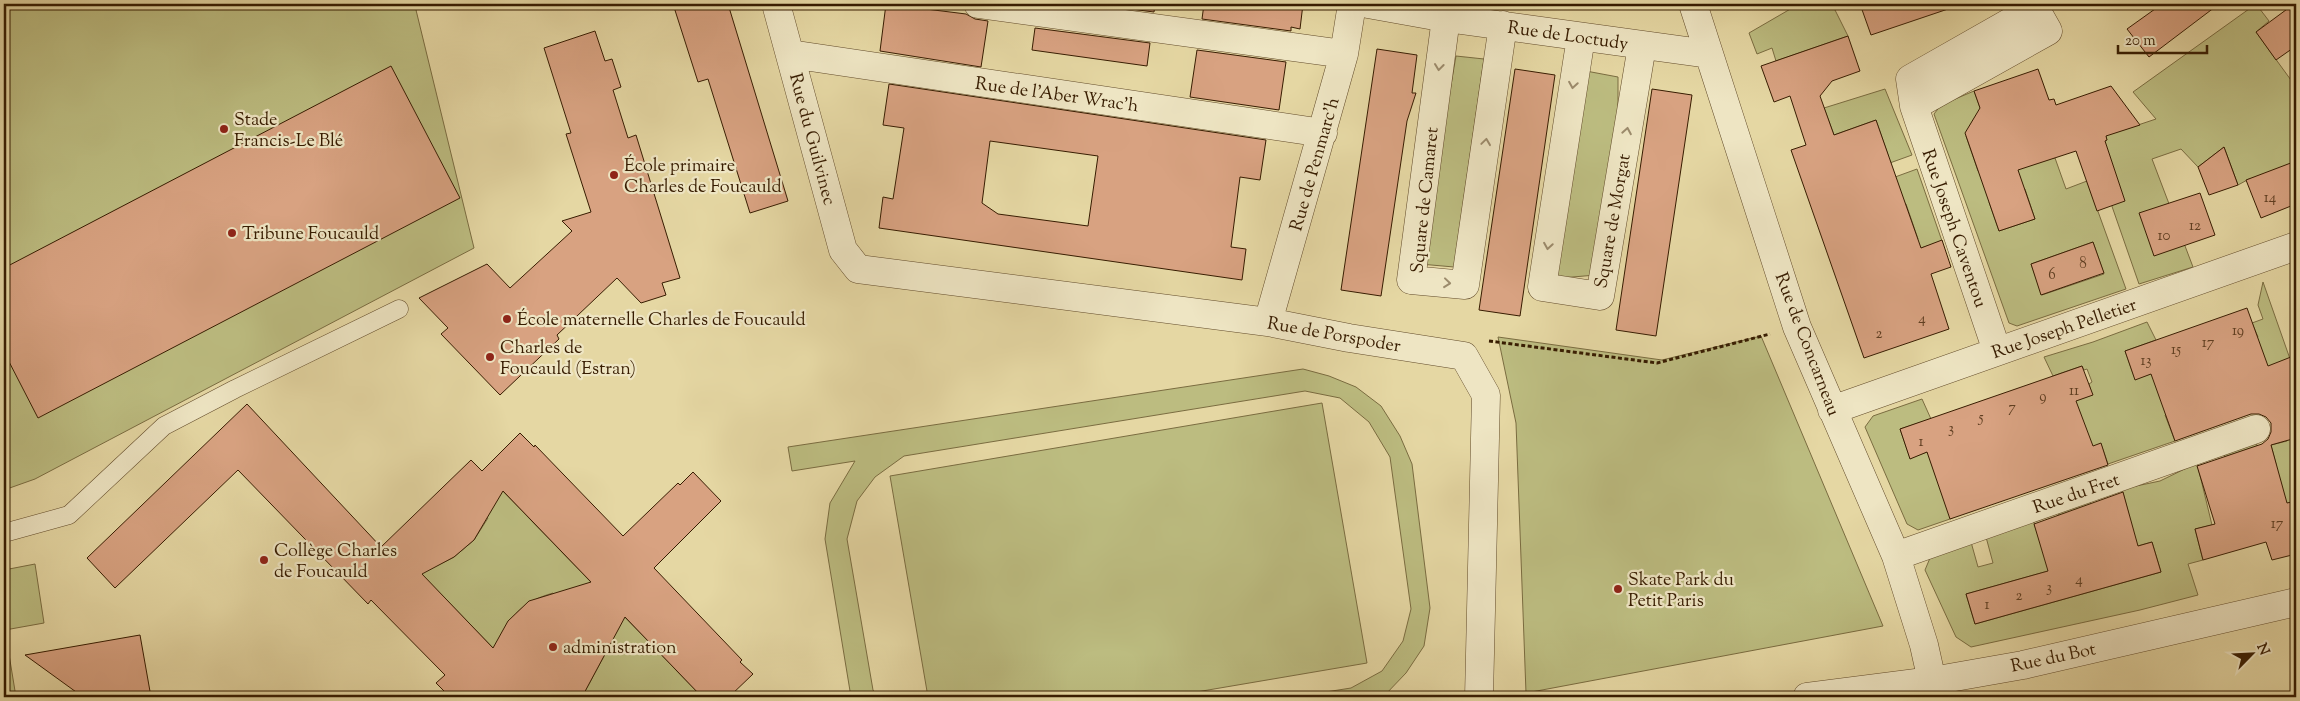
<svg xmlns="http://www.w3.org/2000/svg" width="2300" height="701" font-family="'Sorts Mill Goudy',serif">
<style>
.green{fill:#bcbc80;stroke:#7a6c40;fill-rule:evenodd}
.building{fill:#d8a281;stroke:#371c01;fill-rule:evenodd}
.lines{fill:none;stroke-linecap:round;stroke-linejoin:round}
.service-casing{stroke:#624b2a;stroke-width:19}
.minor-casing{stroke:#624b2a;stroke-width:29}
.tertiary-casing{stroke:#624b2a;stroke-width:29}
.path{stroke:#371c01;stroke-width:3;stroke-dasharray:4 2.5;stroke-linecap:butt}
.service{stroke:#eee5c3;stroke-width:18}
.minor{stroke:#eee5c3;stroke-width:28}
.tertiary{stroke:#eee5c3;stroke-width:28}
.oneway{stroke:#9c8b6c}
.poi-dot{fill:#8f2418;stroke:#eee5c3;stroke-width:2}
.labels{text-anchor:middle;stroke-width:4.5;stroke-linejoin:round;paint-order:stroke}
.number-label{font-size:15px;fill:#5f3e21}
.street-label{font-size:18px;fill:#371c01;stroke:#eee5c3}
.poi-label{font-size:18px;fill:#371c01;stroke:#eee5c3;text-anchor:start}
</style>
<rect width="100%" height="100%" fill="#e5d7a3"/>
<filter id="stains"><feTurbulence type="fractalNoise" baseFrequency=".004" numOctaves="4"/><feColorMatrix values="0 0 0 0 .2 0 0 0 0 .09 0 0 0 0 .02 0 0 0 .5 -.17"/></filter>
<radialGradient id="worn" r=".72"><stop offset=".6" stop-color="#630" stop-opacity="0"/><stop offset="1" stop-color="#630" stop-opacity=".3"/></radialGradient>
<path class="green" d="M4,4H428L416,10L474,248L35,479L4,490Z
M1799,4H1832L1848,36L1776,61L1772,48L1757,54L1749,33Z
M2256,4L2269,21L2256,32L2296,87V160L2290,163L2293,171L2249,179L2238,185L2224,147L2198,167L2181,149L2152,159L2193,267L2139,284L2091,146L2107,140L2103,128L2126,129L2156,119L2133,92Z
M1456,56L1484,59L1454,267L1420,264Z
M1586,71L1618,77V109L1596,275L1549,279Z
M1885,89L1912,155L1887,164L1888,155L1876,120L1834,135L1824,108Z
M1974,91L1982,113L1979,120L1970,125L1973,133L1966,136L1978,171L1999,164L2055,158L2066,189L2087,181L2126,289L2017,326L2009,323L1934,114L1941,105ZM2025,189L2035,219L1999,231L1989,202ZM2093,242L2104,274L2042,295L2031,264Z
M1917,169L1942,241L1918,249L1894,248L1918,239L1906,204L1854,192Z
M2263,282L2296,376V395L2271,407L2245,342L2258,337L2252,323L2263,319L2258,305Z
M2147,322L2156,340L2125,351L2135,379L2211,354L2180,410L2165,415L2175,441L2108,464L2101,444L1950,519L1918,530L1907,524L1865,427L1873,416L1922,399L1931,419L1900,429L1910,458L1927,452L2092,395L2089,384L2092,382L2087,369L2084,370L2082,366L2053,376L2044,357L2093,342Z
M1761,336L1883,626L1526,693L1516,423L1498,337L1662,360Z
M1303,369L1329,376L1356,387L1381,406L1400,436L1412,464L1430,608L1424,646L1406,673L1384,696L1294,697L1351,688L1382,671L1403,641L1411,609L1390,457L1369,422L1340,398L1305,391L904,456L875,477L857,501L847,539L873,690L877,697H851L825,539L830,503L855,461L792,471L788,447Z
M1322,403L1367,663L1167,697H928L890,476Z
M2296,428V501L2246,515L2224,454L2256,442L2264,468L2276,464L2271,445L2287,441L2285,433Z
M2197,463L2212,525L2195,529L2203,560L2188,564L2198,595L2140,610L1971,647L1956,637L1925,570L1930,558L1971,542L1978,567L1993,563L1986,537L2033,520L2041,545L2065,537L2058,512L2090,501L2097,526L2129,515L2122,489L2160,481ZM2152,542L2161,572L1975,624L1966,594Z
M494,482L702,697H582L611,643L556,610L553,593C521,602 505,619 496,651L410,562L438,565L454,557L474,540L488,518L471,503Z
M35,564L44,623L5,630L16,697H4V570Z"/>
<path class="building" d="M673,4H728L788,201L750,213L708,79L698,82Z
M886,4L966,14L975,19L988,21L981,67L880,51Z
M1092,4H1155L1154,12Z
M1204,4H1303L1300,29L1291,27V31L1202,19Z
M1860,4H1951V8L1871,35Z
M2162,4H2219L2149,57L2127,29Z
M2294,4H2296V46L2276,60L2256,32Z
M1035,28L1150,43L1147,66L1032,50Z
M595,31L605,61L612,59L621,87L613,90L628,138L636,135L680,278L662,283L666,295L641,303L617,278L557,335L559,339L500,395L441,334L448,328L419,298L487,264L510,288L572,231L562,221L591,212L566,134L571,133L544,48Z
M1848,36L1860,71L1832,81L1820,96L1834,135L1876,120L1921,248L1942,240L1951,267L1931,274L1949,329L1864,358L1791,150L1806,145L1790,96L1774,102L1761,66Z
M1377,49L1417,55L1412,93H1416L1407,121L1381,296L1341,290Z
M1197,50L1286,62L1279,110L1190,97Z
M391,66L460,198L38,418L4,352V268Z
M1515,69L1555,75L1520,316L1479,310Z
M2038,69L2049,100L2054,99L2056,105L2111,86L2140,125L2106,136L2107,140L2105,141L2125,201L2097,211L2076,151L2018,170L2035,219L1999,231L1965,133L1980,108L1974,91Z
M889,84L1266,140L1260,180L1240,177L1231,247L1246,249L1242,280L879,228L883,197L893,199L904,128L883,125ZM990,141L1098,156L1088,226L998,214L982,203Z
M1652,89L1692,95L1656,336L1616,330Z
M2224,147L2238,185L2209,195L2198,167Z
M2296,161V204L2261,218L2246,180Z
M2200,193L2215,235L2154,256L2139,213Z
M2093,242L2104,273L2041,295L2031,264Z
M2247,308L2268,366L2296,355V438L2271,445L2287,503L2296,501V554L2272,560L2266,542L2203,560L2195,529L2215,524L2197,466L2262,444L2268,439L2271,432V423L2266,417L2259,414H2251L2175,441L2151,374L2135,380L2125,351Z
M2082,366L2093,395L2076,401L2093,446L2101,443L2108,465L1950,519L1927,452L1910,459L1900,429Z
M247,404L381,547L471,460L482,471L520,433L534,447L535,445L623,536L678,483L680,485L693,472L721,501L654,568L742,660L740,662L753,674L729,697H702L625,617L582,697H450L436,683L445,675L371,600L368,604L238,470L115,588L87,558ZM503,491L591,582L529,601L508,621L493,648L422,574L454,557L474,540Z
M2123,492L2138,546L2152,542L2161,572L1975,624L1966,594L2048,571L2034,524Z
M140,635L151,697H83L25,655Z"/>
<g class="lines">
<g class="service-casing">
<path id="service" d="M4,533L69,515L164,426L235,389L399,309"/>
</g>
<g class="minor-casing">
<path id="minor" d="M776,4L843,250L858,269L1268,322L1349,338L1464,356L1486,395L1479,697
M978,4L1344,54
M1368,4L1446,18L1709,54
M1693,4L1797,327L1896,556L1924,645L1932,681
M1446,18L1411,280L1465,285L1503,25
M1581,37L1542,287L1600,296L1642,46
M790,54L1323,133
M1914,106L2048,31L2035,8L1910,79L1914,106L1997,351
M1268,322L1344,54L1352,4
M1832,410L2296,246
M1896,556L2256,429"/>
</g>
<g class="tertiary-casing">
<path id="tertiary" d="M1807,697L1932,681L2023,665L2296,602"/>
</g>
<path class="path" d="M1489,341L1657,363L1770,334"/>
<use href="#service" class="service"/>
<use href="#minor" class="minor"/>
<use href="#tertiary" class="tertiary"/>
</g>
<defs><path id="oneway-chevron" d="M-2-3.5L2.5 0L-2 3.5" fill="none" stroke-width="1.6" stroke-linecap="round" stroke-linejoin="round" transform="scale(1.25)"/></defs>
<g class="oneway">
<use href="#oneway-chevron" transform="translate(1439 67) rotate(97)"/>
<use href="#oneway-chevron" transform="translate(1573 85) rotate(99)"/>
<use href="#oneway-chevron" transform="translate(1627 131) rotate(-80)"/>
<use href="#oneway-chevron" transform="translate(1486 142) rotate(-82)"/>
<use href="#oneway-chevron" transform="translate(1548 246) rotate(99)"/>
<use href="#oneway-chevron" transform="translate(1447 283) rotate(6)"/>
</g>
<g class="poi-dot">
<circle cx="224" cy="129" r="5"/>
<circle cx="614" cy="175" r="5"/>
<circle cx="232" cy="233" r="5"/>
<circle cx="507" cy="319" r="5"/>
<circle cx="490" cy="357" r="5"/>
<circle cx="264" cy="560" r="5"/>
<circle cx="1618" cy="589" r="5"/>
<circle cx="553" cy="647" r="5"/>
</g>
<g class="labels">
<g class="number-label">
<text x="2270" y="202">14</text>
<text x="2195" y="230">12</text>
<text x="2164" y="240">10</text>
<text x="2083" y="268">8</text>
<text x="2052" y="279">6</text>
<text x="1922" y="323">4</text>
<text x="2238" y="335">19</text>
<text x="1879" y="338">2</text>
<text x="2208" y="347">17</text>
<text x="2176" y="354">15</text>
<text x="2146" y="365">13</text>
<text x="2074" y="395">11</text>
<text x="2043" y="401">9</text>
<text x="2012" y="412">7</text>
<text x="1981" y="422">5</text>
<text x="1951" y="433">3</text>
<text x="1921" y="446">1</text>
<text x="2277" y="528">17</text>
<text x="2079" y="584">4</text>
<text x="2049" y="592">3</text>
<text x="2019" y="600">2</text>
<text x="1987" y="609">1</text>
</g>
<g class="street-label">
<text transform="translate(1568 35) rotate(8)" y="6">Rue de Loctudy</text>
<text transform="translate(1057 94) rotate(8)" y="6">Rue de l'Aber Wrac'h</text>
<text transform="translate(813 139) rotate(75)" y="6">Rue du Guilvinec</text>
<text transform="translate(1314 164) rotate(-74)" y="6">Rue de Penmarc'h</text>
<text transform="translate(1424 200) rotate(-84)" y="6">Square de Camaret</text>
<text transform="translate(1612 221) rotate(-80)" y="6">Square de Morgat</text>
<text transform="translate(1955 228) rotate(71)" y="6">Rue Joseph Caventou</text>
<text transform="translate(2064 328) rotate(-19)" y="6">Rue Joseph Pelletier</text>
<text transform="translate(1334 334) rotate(10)" y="6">Rue de Porspoder</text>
<text transform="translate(1808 344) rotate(69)" y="6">Rue de Concarneau</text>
<text transform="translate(2076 493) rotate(-19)" y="6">Rue du Fret</text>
<text transform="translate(2053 657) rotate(-12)" y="6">Rue du Bot</text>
</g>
<g class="poi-label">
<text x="234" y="125">Stade<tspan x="234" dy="21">Francis-Le Blé</tspan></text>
<text x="624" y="171">École primaire<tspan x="624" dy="21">Charles de Foucauld</tspan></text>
<text x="242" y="239">Tribune Foucauld</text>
<text x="517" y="325">École maternelle Charles de Foucauld</text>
<text x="500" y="353">Charles de<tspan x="500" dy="21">Foucauld (Estran)</tspan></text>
<text x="274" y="556">Collège Charles<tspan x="274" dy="21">de Foucauld</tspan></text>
<text x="1628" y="585">Skate Park du<tspan x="1628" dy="21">Petit Paris</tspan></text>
<text x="563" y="653">administration</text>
</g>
</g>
<rect width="2300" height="701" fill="none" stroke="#e5d7a3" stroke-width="20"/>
<rect x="5" y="5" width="2290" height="691" fill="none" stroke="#371c01" stroke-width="2.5"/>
<rect x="10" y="10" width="2280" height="681" fill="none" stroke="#371c01"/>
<g transform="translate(2252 654) rotate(66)" stroke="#eee5c3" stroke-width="4" paint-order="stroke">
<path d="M0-4L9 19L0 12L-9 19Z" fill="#371c01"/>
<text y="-8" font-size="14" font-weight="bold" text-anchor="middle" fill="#371c01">N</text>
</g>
<path d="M2118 45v8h89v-8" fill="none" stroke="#371c01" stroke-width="2.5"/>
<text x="2125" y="45" font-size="15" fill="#371c01" stroke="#eee5c3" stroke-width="4" paint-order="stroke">20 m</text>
<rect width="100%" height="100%" filter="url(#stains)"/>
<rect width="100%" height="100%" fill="url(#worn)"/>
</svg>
